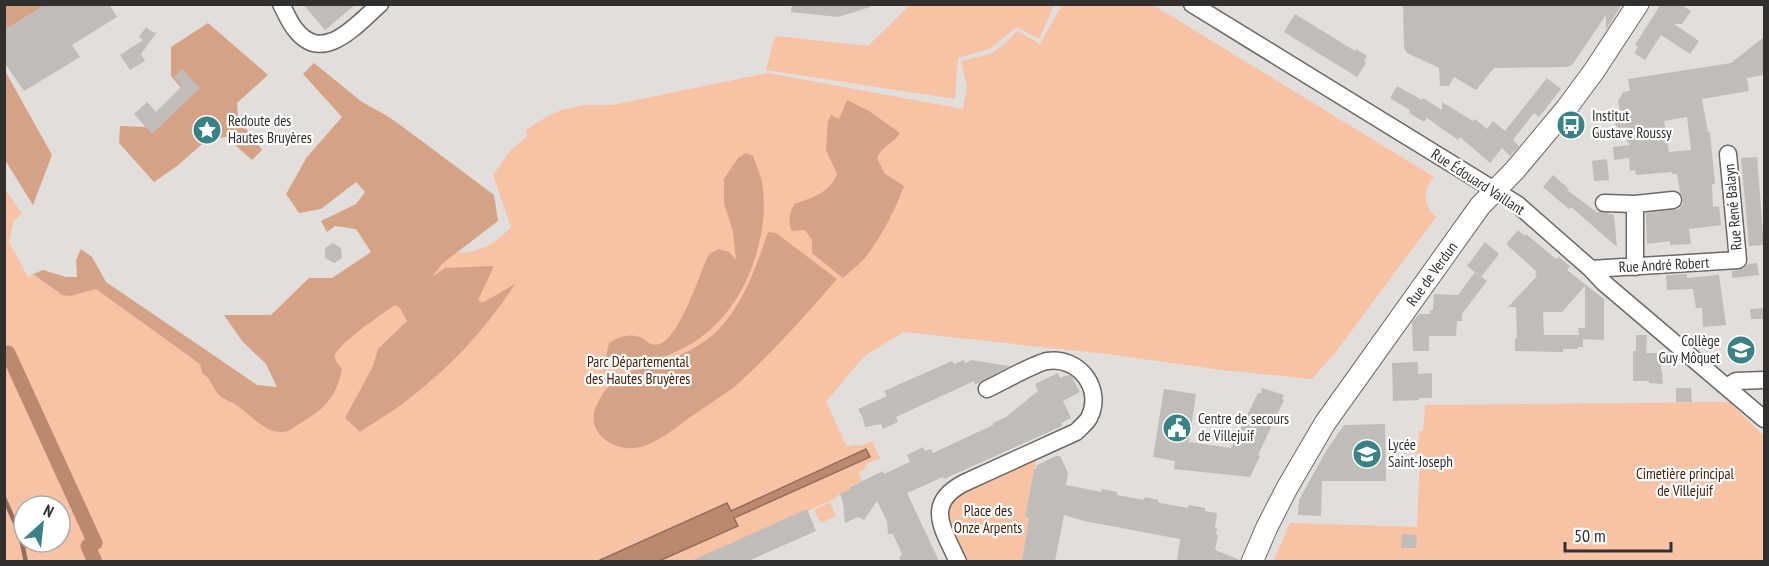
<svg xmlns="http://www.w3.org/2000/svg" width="1769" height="566" font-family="'PT Sans Narrow',sans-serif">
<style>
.green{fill:#f8c2a5;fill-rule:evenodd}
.forest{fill:#d6a286}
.water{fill:#bc896e;stroke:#936e5b;stroke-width:1.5}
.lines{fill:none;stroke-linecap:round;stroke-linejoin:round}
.stream{stroke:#936e5b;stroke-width:4.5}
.canal{stroke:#bc896e;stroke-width:15}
.building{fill:#c0bcb9;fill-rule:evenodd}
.minor-casing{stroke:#6c6866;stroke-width:19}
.tertiary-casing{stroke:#6c6866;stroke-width:23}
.minor{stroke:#fff;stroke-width:16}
.tertiary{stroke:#fff;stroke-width:21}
.labels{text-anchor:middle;stroke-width:4.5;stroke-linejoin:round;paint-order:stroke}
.poi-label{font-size:15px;fill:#32302f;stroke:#fff;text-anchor:start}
.street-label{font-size:15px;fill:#32302f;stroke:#fff}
.park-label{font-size:15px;fill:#44210c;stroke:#fff}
</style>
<rect width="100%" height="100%" fill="#e2dedb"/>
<path class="green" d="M911,4L1054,5L1039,39L1017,27L989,49L958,58L955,99L766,70L775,36L868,46Z
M1062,5H1153L1434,177C1422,190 1423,205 1436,217L1336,352L1312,379L1222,370L1107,354L904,332L864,356L826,402L847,447L853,445L861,446L872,441L880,458L868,463L863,470L858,472L862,481L850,486L851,489L840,494L834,499L697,561L5,562L4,187L22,214L14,220L9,242L28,277L33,274L59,293L91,276L268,409L319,354L453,253C479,253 494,246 511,227L493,175L510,151L527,136L526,130L543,119L561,110L585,105H612L768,73L963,109L967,86L961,61L990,54L1005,44L1017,31L1040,44ZM24,506H60V542H24Z
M1729,402L1764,436V561L1273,562L1290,523L1417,527L1420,456L1414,453V444H1418L1419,431H1423L1425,405Z
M1035,458L1036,465L1034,469L1025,517L1029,518L1022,561H965L945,511L953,495Z
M830,502L836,516L821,523L814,510Z"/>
<path class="forest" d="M5,4H45V5L5,30Z
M208,23L268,75L237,103L238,118L262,150L252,160L226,137L208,139L177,166L154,182L119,143L120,126L144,127L183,90L171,76V47Z
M314,63L362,102L389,117L411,133L494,195L498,221L443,263L432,277L445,268L494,266L478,300L482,303L515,284C487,328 451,366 410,398C394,411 376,421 360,432L345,418L373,366L378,349L407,321L400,308L395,305C385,312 334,346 335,357C335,361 340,366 342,369C338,391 328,406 310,417C303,421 297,426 290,430C270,439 253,417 238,406C232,402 224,400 219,395C212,388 211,378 202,373L200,364L96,289L70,296L62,295L33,274L43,270L66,277H77L76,260L81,249L92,257L106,282L257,385L277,387L266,364L242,341L224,315H271L309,278H332L371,252L356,229L335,226L327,232L321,221L356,204L365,192L356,182L321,209L299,213L286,194L307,157L342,117L303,74Z
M4,69L52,155L33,205L5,160Z
M847,100L869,111L900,133C894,143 882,146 877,158L885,174L904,186C895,211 881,237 865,258C859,265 850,271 843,278L812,253V240L805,230L792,231C787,222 790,213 794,204C811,198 830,193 837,174L826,150L828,121L831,115L839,119Z
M746,153L753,156C756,164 760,173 762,182C771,233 747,302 705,334C681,354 651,361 622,369L617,368L606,357L609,343C618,337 628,333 640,337C644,338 647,343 652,344C676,353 700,271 709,254L719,249L729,252L736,260L733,232L724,203V179L738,158Z
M768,232L776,233L837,279C812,308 787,336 760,363C751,371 743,380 733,388C715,401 695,413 677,427C656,442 633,458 607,441C602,438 596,431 594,424C590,406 610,380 626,373C636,369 647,368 657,365C676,358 697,348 713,335C743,307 755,269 768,232Z"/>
<path class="water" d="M866,449L870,457L734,518L738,526L659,561H598L727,503L731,511Z"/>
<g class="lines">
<path class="stream" d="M4,498L20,534L26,562"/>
<path class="canal" d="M4,354L8,353L95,543L88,546L95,562"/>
</g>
<path class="building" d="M46,4H109L117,17L72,45L80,57L24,91L4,62V31Z
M303,4H356L325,30Z
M792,4H870V7L838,17L791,12Z
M1403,4H1622L1606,30V15L1572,65L1567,67L1494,68L1476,90L1454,77L1449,86H1440L1439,68L1407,53L1404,48Z
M1661,4H1680L1691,11L1682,24H1674L1699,41L1690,54L1661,35L1645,60L1634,53L1638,47L1635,45Z
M1295,14L1355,51L1356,49L1367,56L1364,61L1366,63L1357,77L1284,32Z
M146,27L154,33L157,32L141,54L145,61L130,70L120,55L143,40L139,37Z
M1764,37V75L1747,78L1749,91L1702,99L1708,132H1710L1715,184H1712L1713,207L1719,206L1721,225L1689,229L1691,244L1670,245V241L1647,244L1646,213L1679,209L1683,204V198L1680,192L1677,174H1672V172L1636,175L1635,170L1630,171L1629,158L1614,160L1613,147L1630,145L1608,114L1620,112L1618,101L1623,92L1630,91L1628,79L1731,63ZM1687,117L1691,150L1669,152L1664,121Z
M182,69L200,88L152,134L134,114L147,102L156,112L182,86L174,77Z
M1547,78L1561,89L1539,117L1534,113L1513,140L1519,146L1510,156L1502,148L1490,163L1460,137L1458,140L1427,118L1424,122L1409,113L1410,110L1390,98L1397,86L1422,100L1423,98L1442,110V102L1473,121L1475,119L1487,129L1493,121L1505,131Z
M1757,157L1764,245L1749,246L1741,158Z
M1607,159L1609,180L1594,181L1592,161Z
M1553,175L1569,189L1567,190L1598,213V211L1614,215L1617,247L1571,207L1569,209L1543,187Z
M1518,230L1525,236L1526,234L1556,259L1559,257L1570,266L1567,270L1604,299V340L1583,339V347H1578V349H1563V352L1515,351V338H1517L1516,307H1508L1537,276L1535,274L1537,272L1506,244ZM1585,286V328H1578L1579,335H1544L1543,312H1562Z
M1485,242L1499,254L1481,277L1467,266Z
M333,243L341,248L342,258L334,263L325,258V248Z
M1757,263L1759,275L1732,278V271L1743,269L1748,264Z
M1475,272L1487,281L1462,314V321H1457L1456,336H1429V351H1413L1412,322L1419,314H1430V310H1433L1434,294L1458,295Z
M1687,274V278L1719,275L1726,325L1703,327L1702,308H1696L1693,289L1667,290L1666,275Z
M1764,308V319H1751L1750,309Z
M1636,335H1647L1646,353H1660L1661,371H1662L1663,384L1649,383V381H1633V351H1636Z
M964,360L966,363L971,360L1010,366L975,385L974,381L896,417L898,422L883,429L881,424L865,427L863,418L858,409L887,396L884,391L952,361L954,364Z
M1418,362V374L1432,373V398H1419V400L1393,401L1392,363Z
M1058,373L1060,378L1068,375L1072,377L1080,392L1063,401L1071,418L1061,423L1062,426L944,479L943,477L907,493L939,561H906L899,559L902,554L893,534H888L887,521L877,501L864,520L858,517L845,523L843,503L840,494L851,489L850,487L883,471L884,474L910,462L907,455L923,447L925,451L931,449L933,453L993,425V423L1006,417L1038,391L1035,384Z
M1262,388L1284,395L1282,399L1284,400L1258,455L1260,456L1250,477L1174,469L1175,461L1153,457L1164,389L1196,394L1189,442L1231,448L1258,393H1261Z
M1676,388H1691L1692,402H1676Z
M1385,424L1386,481H1322L1321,516L1298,515L1299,500L1326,451L1344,425Z
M1056,456H1060L1068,473L1066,485L1101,492L1102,489L1117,492V495L1144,500L1145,497L1158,500V502L1161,503L1188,508L1189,505L1205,508V511L1217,513L1215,528H1217L1216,535H1218L1215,550L1240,560V561H1177L1180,539L1084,521L1064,515L1055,561H1022L1029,518L1025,517L1034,469H1036L1037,465Z
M807,509L816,531L748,561H691Z
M1402,534L1417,535L1416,548H1401Z"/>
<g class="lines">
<g class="minor-casing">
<path id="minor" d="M281,4C286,13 289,22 295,29C323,66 357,24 380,4
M1192,4L1517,204L1591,269L1604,283L1764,419
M1604,203L1635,204L1673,200
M1635,204V267
M1591,269L1738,260L1728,154
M1727,387L1736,381L1764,380
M958,562C944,530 923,504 964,483L1076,432C1080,428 1086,423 1089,418C1104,389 1079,356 1047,361C1033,364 1002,382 987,389"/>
</g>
<g class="tertiary-casing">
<path id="tertiary" d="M1252,562L1267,527L1287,488L1325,423L1480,206L1515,170L1566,109L1594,71L1638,4"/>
</g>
<use href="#minor" class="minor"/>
<use href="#tertiary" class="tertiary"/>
</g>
<defs>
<g id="bus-disc" transform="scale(1.5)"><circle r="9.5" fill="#3a8286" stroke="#fff"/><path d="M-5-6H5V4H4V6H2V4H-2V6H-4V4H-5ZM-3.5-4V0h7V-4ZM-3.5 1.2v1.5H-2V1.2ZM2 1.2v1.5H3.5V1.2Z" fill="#fff"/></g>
<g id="sight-disc" transform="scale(1.5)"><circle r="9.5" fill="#3a8286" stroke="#fff"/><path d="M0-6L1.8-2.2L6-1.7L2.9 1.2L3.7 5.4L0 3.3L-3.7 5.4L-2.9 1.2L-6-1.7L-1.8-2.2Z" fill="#fff"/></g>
<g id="school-disc" transform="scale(1.5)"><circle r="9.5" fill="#3a8286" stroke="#fff"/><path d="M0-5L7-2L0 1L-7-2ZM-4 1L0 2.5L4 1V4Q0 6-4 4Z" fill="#fff"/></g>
<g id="civic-disc" transform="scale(1.5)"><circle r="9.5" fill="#3a8286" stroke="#fff"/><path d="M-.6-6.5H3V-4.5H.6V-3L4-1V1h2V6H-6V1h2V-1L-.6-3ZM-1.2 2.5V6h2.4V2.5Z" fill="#fff"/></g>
</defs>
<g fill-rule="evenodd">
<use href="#bus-disc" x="1571" y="125"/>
<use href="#sight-disc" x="207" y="130"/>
<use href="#school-disc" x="1741" y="350"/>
<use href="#civic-disc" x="1177" y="428"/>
<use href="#school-disc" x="1367" y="454"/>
</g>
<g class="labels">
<g class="poi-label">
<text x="1592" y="121">Institut<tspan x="1592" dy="17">Gustave Roussy</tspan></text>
<text x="228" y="126">Redoute des<tspan x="228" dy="17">Hautes Bruyères</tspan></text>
<text x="1720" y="346" text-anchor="end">Collège<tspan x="1720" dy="17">Guy Môquet</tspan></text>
<text x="1198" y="424">Centre de secours<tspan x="1198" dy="17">de Villejuif</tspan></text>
<text x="1388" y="450">Lycée<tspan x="1388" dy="17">Saint-Joseph</tspan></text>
</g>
<g class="street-label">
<text transform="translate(1478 182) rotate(33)" y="5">Rue Édouard Vaillant</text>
<text transform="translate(1733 207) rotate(-95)" y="5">Rue René Balayn</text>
<text transform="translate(1664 265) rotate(-3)" y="5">Rue André Robert</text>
<text transform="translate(1432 274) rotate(-54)" y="5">Rue de Verdun</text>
</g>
<g class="park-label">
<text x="638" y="367">Parc Départemental<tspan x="638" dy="17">des Hautes Bruyères</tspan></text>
<text x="1685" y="479">Cimetière principal<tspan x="1685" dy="17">de Villejuif</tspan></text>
<text x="988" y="516">Place des<tspan x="988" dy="17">Onze Arpents</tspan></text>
</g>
</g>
<rect width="1769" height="566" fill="none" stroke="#32302f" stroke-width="12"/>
<g transform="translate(42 524) rotate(27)"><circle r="28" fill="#ffffff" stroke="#adacac" stroke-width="1.5"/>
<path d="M0-4.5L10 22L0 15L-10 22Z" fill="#3a8286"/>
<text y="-9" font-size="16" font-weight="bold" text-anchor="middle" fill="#32302f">N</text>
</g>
<path d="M1565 542v9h106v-9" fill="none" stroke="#32302f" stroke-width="3"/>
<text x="1574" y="542" font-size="18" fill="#32302f" stroke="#ffffff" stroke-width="4.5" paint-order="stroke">50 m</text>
</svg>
